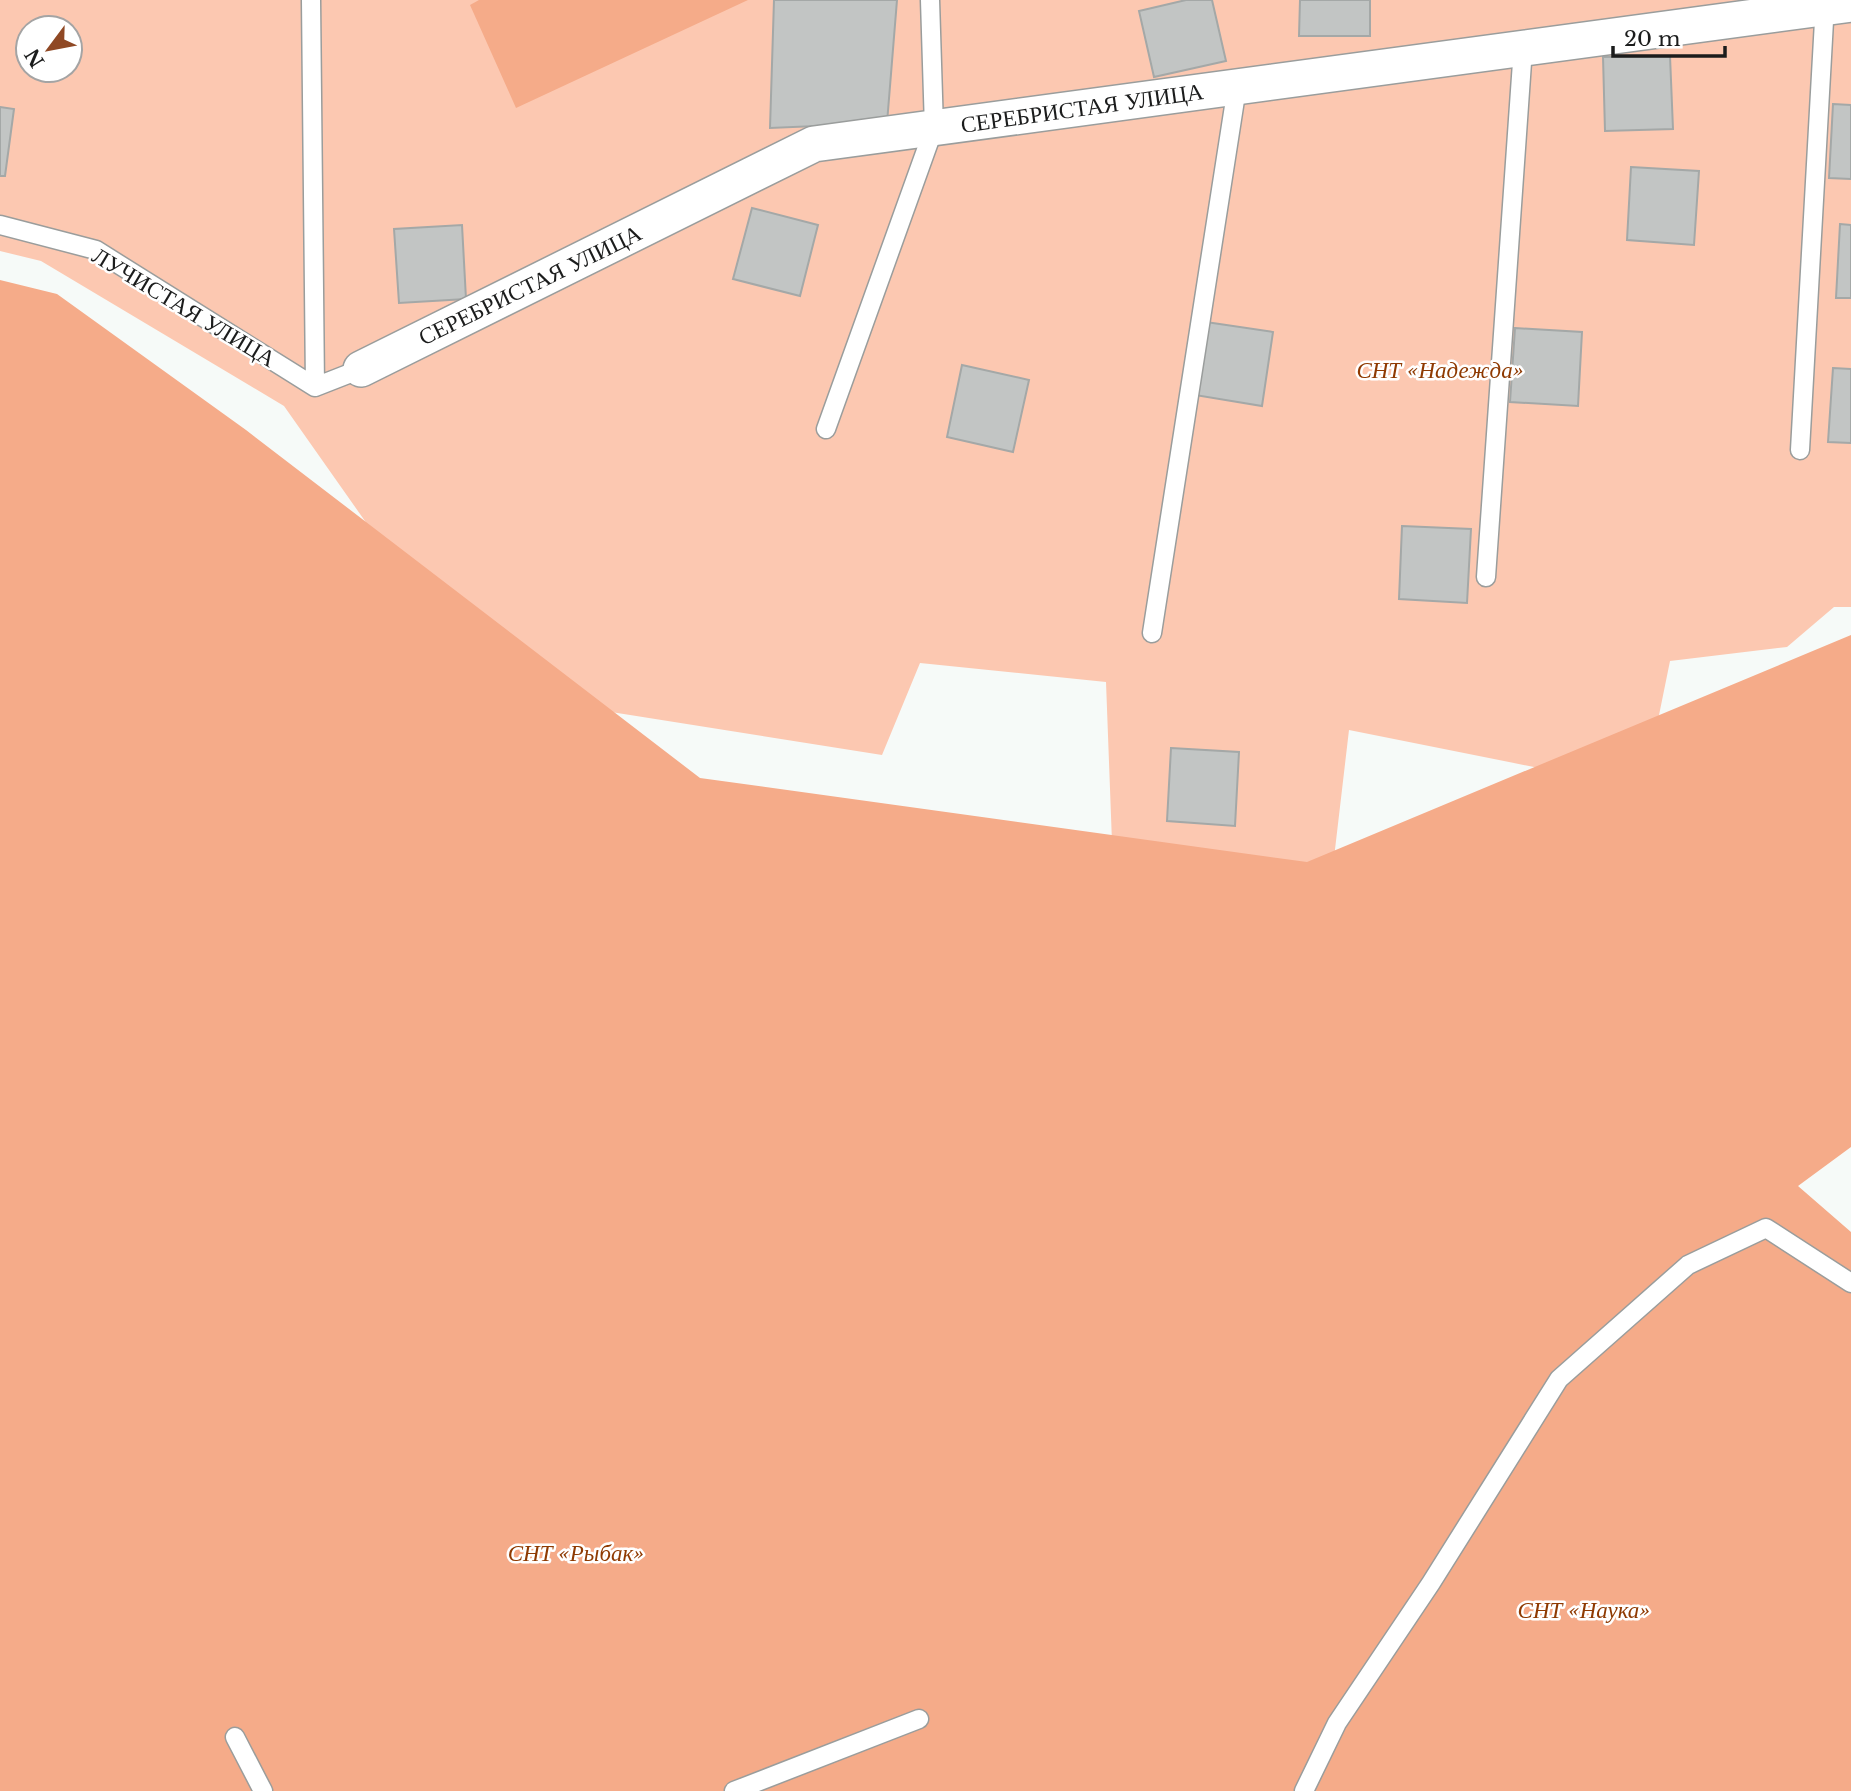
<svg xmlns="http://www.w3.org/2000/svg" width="1851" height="1791" font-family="'Libre Baskerville',serif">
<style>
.green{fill:#fcc8b1;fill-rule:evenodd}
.forest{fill:#f5ab89}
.building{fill:#c2c5c4;stroke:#a4a8a7;stroke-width:2}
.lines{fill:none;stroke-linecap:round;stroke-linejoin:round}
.lane-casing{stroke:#9a9d9c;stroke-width:21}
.street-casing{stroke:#9a9d9c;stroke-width:38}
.lane{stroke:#fff;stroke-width:18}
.street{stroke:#fff;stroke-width:35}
.labels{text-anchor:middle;stroke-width:5;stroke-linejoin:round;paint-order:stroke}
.street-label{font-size:23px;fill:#1b1c1c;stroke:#fff}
.park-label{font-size:23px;font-style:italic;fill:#8f3a02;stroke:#fff}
</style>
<rect width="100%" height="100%" fill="#f6faf8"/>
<path class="green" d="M0,0H1851V607H1834L1787,647L1670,661L1644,789L1349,730L1332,875L1113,869L1106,682L920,663L882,755L567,705L391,558L284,406L41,261L0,251ZM28,28H70V70H28Z"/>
<path class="forest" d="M479,0H748L516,108L470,5Z
M0,280L57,294L246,430L700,778L1307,862L1851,635V1147L1798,1186L1851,1232V1791H0Z"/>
<path class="building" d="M774,0H897L887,123L770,128Z
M1186,0H1212L1226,61L1154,77L1139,11Z
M1300,0H1370V36H1299Z
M1670,56L1673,129L1605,131L1603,57Z
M1833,104L1851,105V179L1829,178Z
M0,107L14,109L5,176H0Z
M1631,167L1699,171L1694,245L1627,240Z
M752,208L818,225L800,296L733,279Z
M1840,224L1851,225V298H1836Z
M462,225L466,299L399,303L394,229Z
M1206,322L1273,332L1262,406L1195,395Z
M1515,328L1582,332L1578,406L1510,402Z
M962,365L1029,380L1013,452L947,437Z
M1833,368L1851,369V443L1828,442Z
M1402,526L1471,529L1467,603L1399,599Z
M1171,748L1239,752L1235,826L1167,821Z"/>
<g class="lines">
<g class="lane-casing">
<path id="lane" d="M311,0L315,387
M0,225L96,250L315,387L361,369
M826,429L934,128L930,0
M1800,450L1825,3
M1486,577L1523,48
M1152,633L1237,87
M235,1737L263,1791
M734,1791L919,1719
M1304,1791L1337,1723L1431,1583L1559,1379L1688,1265L1766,1228L1851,1283"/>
</g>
<g class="street-casing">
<path id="street" d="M361,369L814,144L1851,4"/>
</g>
<use href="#lane" class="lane"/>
<use href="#street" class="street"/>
</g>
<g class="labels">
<g class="street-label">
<text transform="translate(1082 108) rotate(-8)" y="8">СЕРЕБРИСТАЯ УЛИЦА</text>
<text transform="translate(530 285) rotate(-26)" y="8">СЕРЕБРИСТАЯ УЛИЦА</text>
<text transform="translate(184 307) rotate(31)" y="8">ЛУЧИСТАЯ УЛИЦА</text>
</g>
<g class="park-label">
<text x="1440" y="378">СНТ «Надежда»</text>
<text x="576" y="1561">СНТ «Рыбак»</text>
<text x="1584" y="1618">СНТ «Наука»</text>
</g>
</g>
<g transform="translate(49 49) rotate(238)"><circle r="33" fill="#ffffff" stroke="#a4a4a4" stroke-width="2"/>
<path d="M0-5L12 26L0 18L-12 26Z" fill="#8f4824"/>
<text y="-10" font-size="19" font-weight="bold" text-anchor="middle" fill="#1b1c1c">N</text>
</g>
<path d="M1613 46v10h112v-10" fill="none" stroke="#1b1c1c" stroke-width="3.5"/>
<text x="1624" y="46" font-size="21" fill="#1b1c1c" stroke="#ffffff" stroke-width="5" paint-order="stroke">20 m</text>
</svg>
